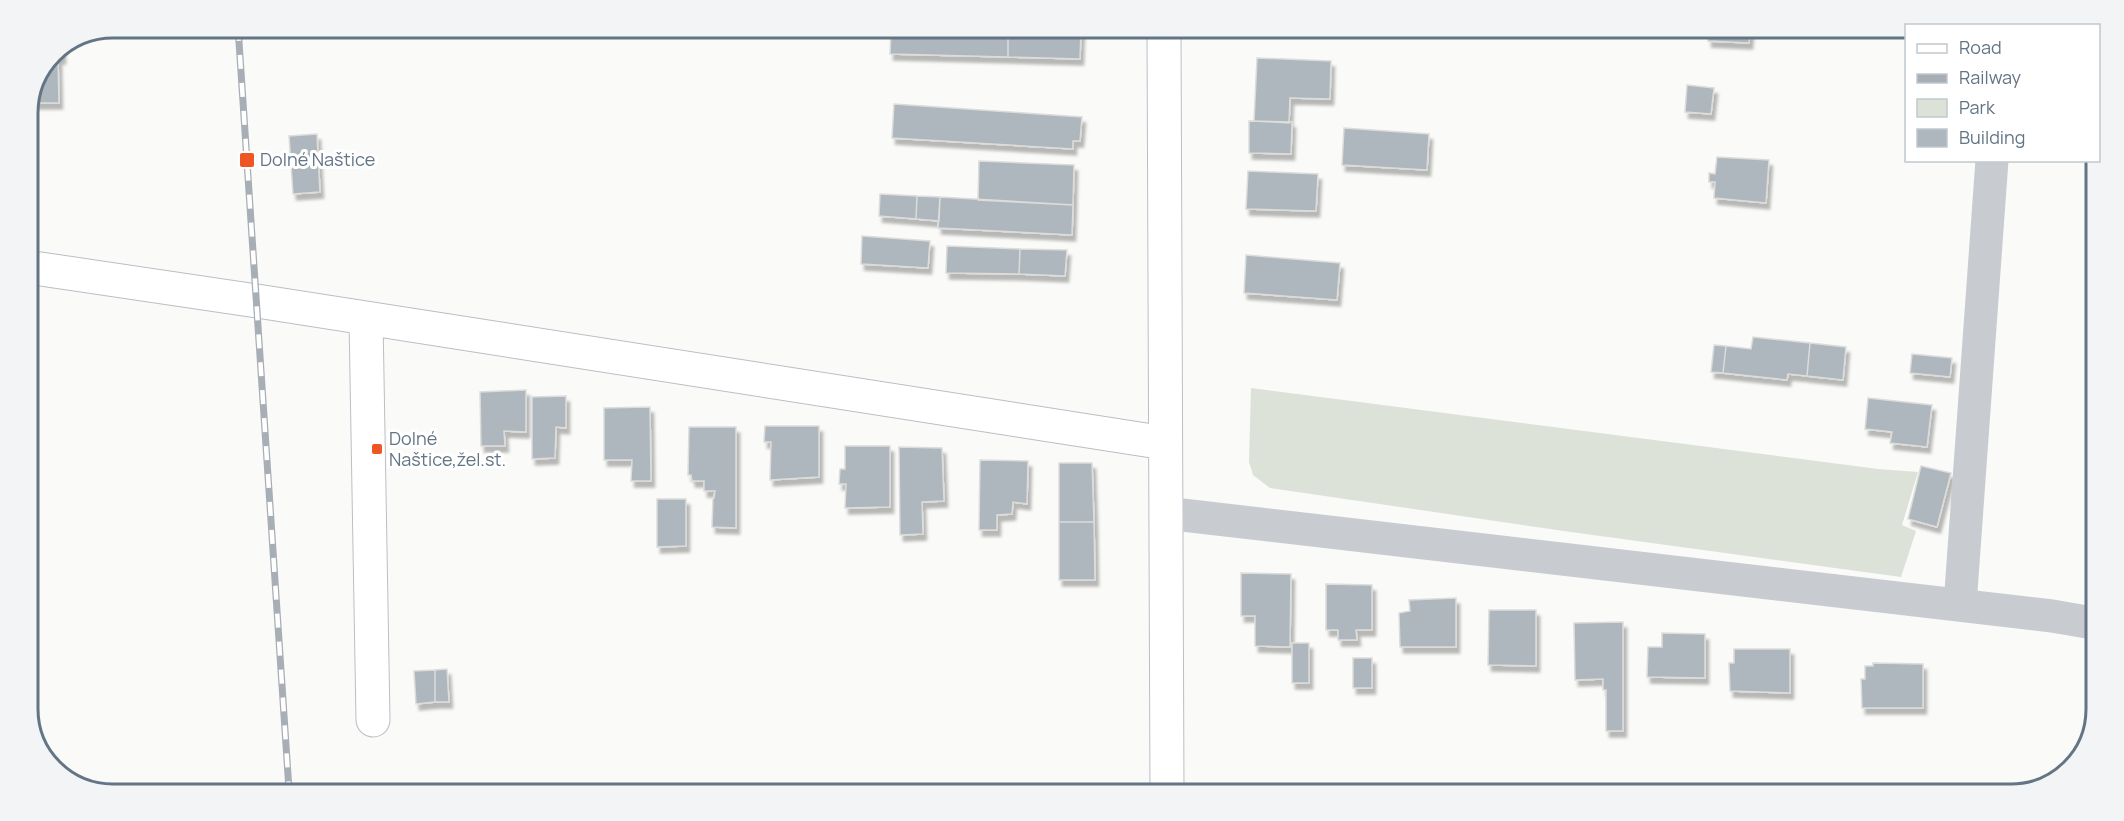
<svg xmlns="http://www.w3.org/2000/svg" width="2124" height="821" font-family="Manrope,sans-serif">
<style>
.green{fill:#dce2d8}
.building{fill:#aeb7bd;stroke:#dcdcda;stroke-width:1.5;filter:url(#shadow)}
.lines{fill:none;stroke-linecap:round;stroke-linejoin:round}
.secondary-casing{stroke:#babfc4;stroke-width:35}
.street{stroke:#c8ccd0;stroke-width:33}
.secondary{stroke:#fff;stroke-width:33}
.rail-casing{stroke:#a8aeb5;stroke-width:7}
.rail{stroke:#fff;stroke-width:4.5;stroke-dasharray:14;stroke-linecap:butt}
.poi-dot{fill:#ee5624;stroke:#fff;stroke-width:2}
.labels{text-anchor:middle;stroke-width:6;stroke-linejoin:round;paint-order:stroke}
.poi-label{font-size:18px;fill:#637585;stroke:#fff;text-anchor:start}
.rim{fill:none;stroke:#637585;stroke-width:3}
</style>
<defs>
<filter id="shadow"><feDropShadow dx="3.5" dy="6" stdDeviation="1.5" flood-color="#0004"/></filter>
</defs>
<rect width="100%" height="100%" fill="#fafaf8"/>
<path class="green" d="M1251,388L1878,469L1918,472L1902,525L1916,531L1901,577L1571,532L1270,488L1253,475L1249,462Z"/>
<path class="building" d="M891,29H1008V57L890,54Z
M1008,29H1081L1080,59L1008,57Z
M1709,31H1750L1749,43L1708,41Z
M62,48V58H58L59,103H29L52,52Z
M1257,58L1331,61L1330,99L1290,98L1289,123L1254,121Z
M1687,85L1714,88L1711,114L1685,112Z
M894,104L1082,117L1080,141H1073V149L892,138Z
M1249,121L1292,122L1291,154L1249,153Z
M1344,128L1429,134L1427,170L1342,165Z
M317,134L320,192L293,194L289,136Z
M1717,157L1769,160L1766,203L1714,198L1715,182H1709V173L1715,174Z
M979,161L1074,165L1073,205L978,200Z
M1248,171L1318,174L1316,211L1246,209Z
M880,194L917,196L916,219L879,216Z
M917,196L940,197L939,221L916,219Z
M940,197L1073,205L1072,235L938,228Z
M862,236L930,241L928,268L861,264Z
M947,246L1020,249L1019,274L946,273Z
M1020,249L1067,250L1065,276L1019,274Z
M1246,255L1340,263L1337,300L1244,293Z
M1753,337L1810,343L1807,376L1788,374L1787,380L1723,373L1726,346L1751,349Z
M1810,343L1846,347L1843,380L1807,376Z
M1714,345L1726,346L1723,373L1711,372Z
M1912,354L1952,358L1950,377L1910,373Z
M526,390V432L504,431L505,446H481L480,392Z
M566,396V428L556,427L555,458L532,459V397Z
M1868,398L1932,405L1927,447L1890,443L1892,432L1865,429Z
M650,407L651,481H631L632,460H604V408Z
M765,426H819V477L770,480L771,442H764Z
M689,427H736V528L712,527L713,498H714L715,491H704V481H692L691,475H688Z
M845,446H890V507L845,508L846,484H839L840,469H845Z
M899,447L942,448L944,501L922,502L923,534L900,535Z
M980,460L1028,461L1027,504L1013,502L1012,514L997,515V530H979Z
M1059,463H1092L1094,522H1059Z
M1921,466L1951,473L1937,527L1908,519Z
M657,499H686V546L657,547Z
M1059,522H1094L1095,580H1059Z
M1241,573L1291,574L1290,647L1255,646V616H1241Z
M1326,584L1372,585V630H1356L1357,640H1338V630H1326Z
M1456,598V647H1400L1399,613L1410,611L1409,600Z
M1489,610H1536V666L1488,665Z
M1623,622V731H1606V690H1603V679L1575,680L1574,623Z
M1662,633L1705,634V678L1647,677L1648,647H1662Z
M1292,643H1309V683H1292Z
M1734,649H1790V693L1730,691L1729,663H1734Z
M1353,658H1372V688H1353Z
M1873,663L1923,664V708H1862L1861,679H1865V666H1873Z
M447,669L449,702H435V670Z
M435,670V702L416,704L414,671Z"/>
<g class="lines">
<g class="secondary-casing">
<path id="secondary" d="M1164,30L1167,792
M27,267L257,301L1165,443
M366,319L373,720"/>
</g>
<path class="street" d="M1165,513L2052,616L2093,623
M1960,605L1992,160"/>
<use href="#secondary" class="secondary"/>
<g class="rail-casing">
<path id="rail" d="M238,27L289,790"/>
</g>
<use href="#rail" class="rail"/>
</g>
<g class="poi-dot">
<rect x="239" y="152" width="16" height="16" rx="3"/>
<rect x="371" y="443" width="12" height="12" rx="3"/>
</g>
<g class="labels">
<g class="poi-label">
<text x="260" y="166">Dolné Naštice</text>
<text x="389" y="445">Dolné<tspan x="389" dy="21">Naštice,žel.st.</tspan></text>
</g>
</g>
<path d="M0 0H2124V821H0ZM113 38H2011A75 75 0 0 1 2086 113V709A75 75 0 0 1 2011 784H113A75 75 0 0 1 38 709V113A75 75 0 0 1 113 38Z" fill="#f3f4f5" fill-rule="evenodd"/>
<path class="rim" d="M113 38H2011A75 75 0 0 1 2086 113V709A75 75 0 0 1 2011 784H113A75 75 0 0 1 38 709V113A75 75 0 0 1 113 38Z"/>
<rect x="1905" y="24" width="195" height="138" fill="#ffffff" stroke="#c1c8ce" stroke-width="1.5"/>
<rect x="1917" y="44" width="30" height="9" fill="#ffffff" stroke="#c1c8ce" stroke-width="1.5"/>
<text x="1959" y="54" font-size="18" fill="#637585">Road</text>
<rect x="1917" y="74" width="30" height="9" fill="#a8aeb5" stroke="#c1c8ce" stroke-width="1.5"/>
<text x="1959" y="84" font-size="18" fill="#637585">Railway</text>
<rect x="1917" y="99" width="30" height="18" fill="#dce2d8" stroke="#c1c8ce" stroke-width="1.5"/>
<text x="1959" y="114" font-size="18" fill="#637585">Park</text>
<rect x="1917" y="129" width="30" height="18" fill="#aeb7bd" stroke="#c1c8ce" stroke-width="1.5"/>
<text x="1959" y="144" font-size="18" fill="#637585">Building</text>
</svg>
